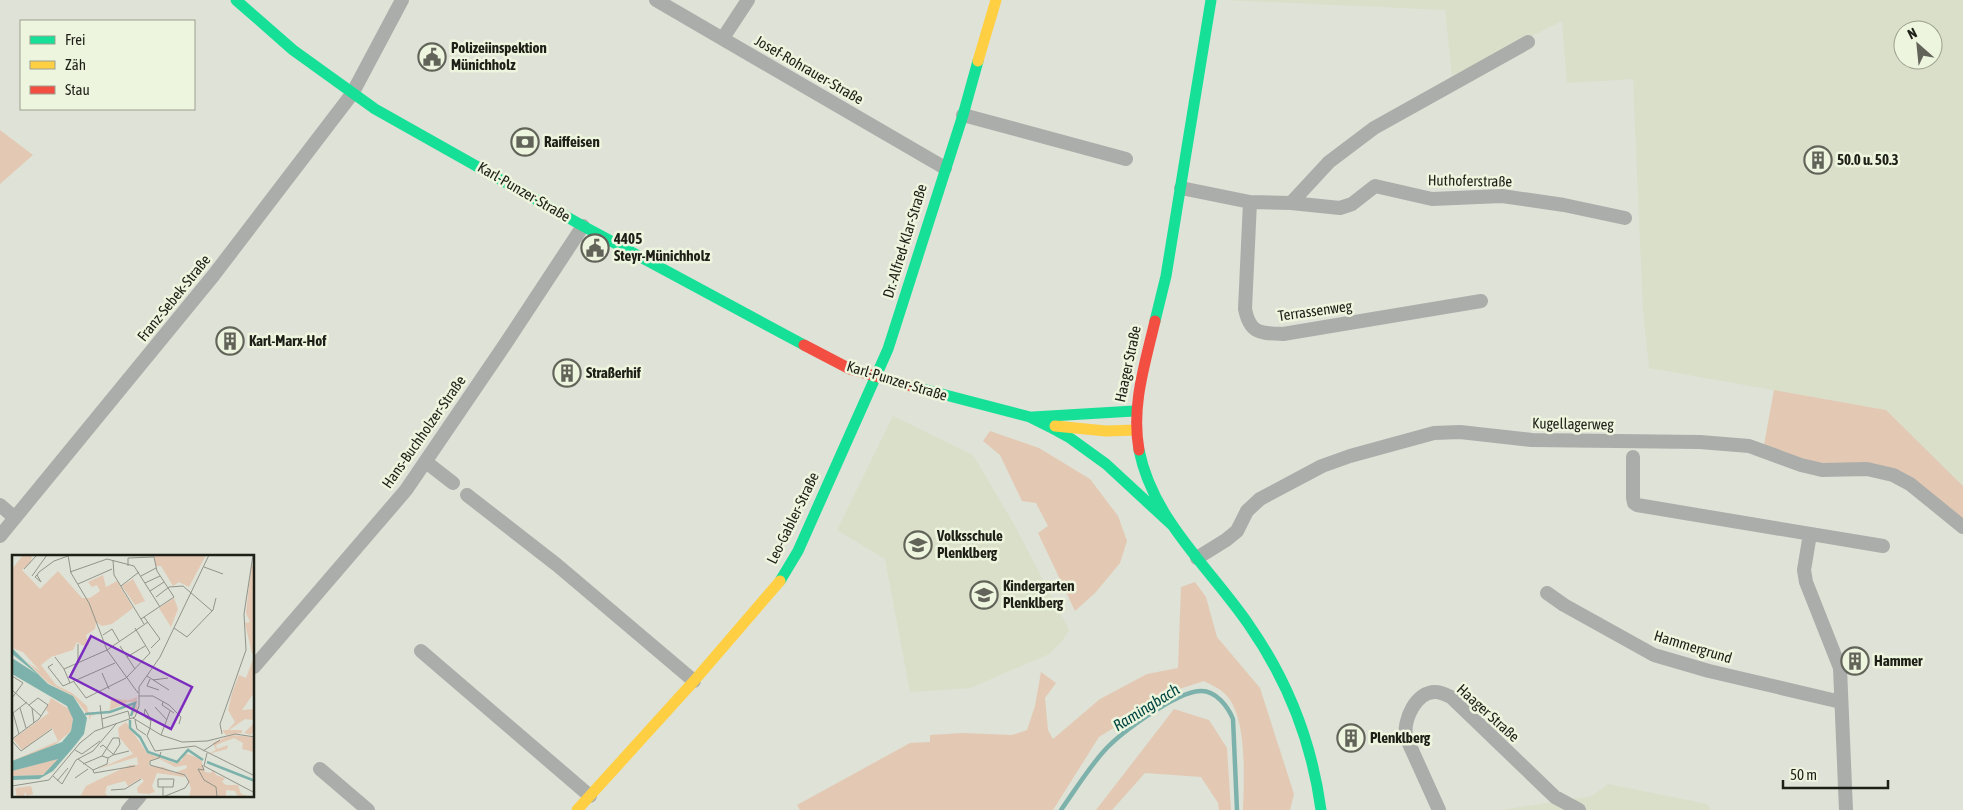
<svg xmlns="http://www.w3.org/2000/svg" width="1963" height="810" font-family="'Asap Condensed',sans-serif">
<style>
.built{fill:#d9dfc9;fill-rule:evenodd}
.green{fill:#e3c9b3}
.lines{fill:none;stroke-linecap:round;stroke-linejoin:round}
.stream{stroke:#7cb2ab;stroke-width:4.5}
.street{stroke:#aaadaa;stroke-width:14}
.fast{stroke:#16e098;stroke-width:11}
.slow{stroke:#ffcf43;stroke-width:11}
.jam{stroke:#f24e42;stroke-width:11}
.labels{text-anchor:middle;stroke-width:5;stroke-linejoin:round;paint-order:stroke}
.poi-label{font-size:15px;font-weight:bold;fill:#1e2018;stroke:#eef5de;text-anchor:start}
.street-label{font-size:15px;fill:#1e2018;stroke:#eef5de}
.water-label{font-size:16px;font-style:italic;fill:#004744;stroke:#eef5de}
.inset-river{fill:none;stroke:#7cb2ab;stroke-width:2.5}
.inset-road{fill:none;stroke:#92948a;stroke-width:1}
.view{fill:#7b2cbf;fill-opacity:0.15;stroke:#7b2cbf;stroke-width:2.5}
.inset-edge{fill:none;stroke:#1e2018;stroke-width:2.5}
</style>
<rect width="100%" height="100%" fill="#dfe2d6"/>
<path class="built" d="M1223,0H1963V486L1886,410L1649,368L1643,310L1633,79L1567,83L1562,21L1452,76L1445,10ZM1903,30H1933V60H1903Z
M893,416L973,455L1015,526L1069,630L1062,641L1049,654L970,688L910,692L885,559L837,530Z
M1608,784L1707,804L1711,810H1501L1592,796Z"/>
<path class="green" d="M0,130L33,155L0,184Z
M1774,390L1886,410L1963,486V522L1915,481L1820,465L1764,445Z
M990,431L1039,448L1090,479L1118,516L1127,541L1120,563L1096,592L1075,611L1038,533L1048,526L1036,503L1022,501L1000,455L983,441Z
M1195,582L1206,597L1217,637L1260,688L1294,794L1290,810H1243C1244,780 1248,714 1224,693C1219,688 1211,685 1204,681L1173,691L1099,737L1053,810H800L797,805L910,743L930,742V735L963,733L1012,735L1027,730L1035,706L1041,672L1056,683L1045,698L1048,730L1053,739L1100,699L1147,674L1178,668L1181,587Z
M1174,709L1209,720L1227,748L1231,810H1219L1218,803L1201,777L1145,773L1112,810H1096Z"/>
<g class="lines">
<path class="stream" d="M1061,810C1075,790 1088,769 1104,751C1120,733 1176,692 1200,691C1216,690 1228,707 1233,719L1237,810"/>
<path class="street" d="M656,0L945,168
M723,38L748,0
M963,115L1126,159
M1181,188L1250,202L1291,203L1340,208L1352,204L1375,186L1432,199L1502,196L1564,205L1625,218
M1250,202L1245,309C1250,334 1260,333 1283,334L1481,301
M1291,203L1329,162L1374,128L1528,42
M1633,457V498L1634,503L1637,505L1883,546
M426,462L453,483
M467,495L557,565L694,681
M0,505L15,518
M1810,534L1804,570L1806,582L1840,668L1846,810
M0,536L213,276L352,94L402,0
M1197,558L1226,540L1237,531L1247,511L1260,499L1322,466L1350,456L1434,433L1460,432L1532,440L1700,442L1749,446L1801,465L1822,470L1867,469L1893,475L1910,484L1963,527
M1547,593L1564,605L1654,655L1709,671L1841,702
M421,651L590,796
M254,667L406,490L504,346L583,226
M320,769L368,810
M128,810L140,796
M1439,810L1406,737C1403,720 1416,691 1436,692C1441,692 1446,695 1451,697L1555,797L1579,810"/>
<path class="fast" d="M236,0L293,50L375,109L583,226L804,345
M1155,321L1166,276L1211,0
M911,386L1030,417L1050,427L1070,438L1106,464L1172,525
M1033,417L1134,411
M1139,450C1153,520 1210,568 1249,625C1288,681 1312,743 1321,810
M780,581L798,551L888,349L963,115L978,61"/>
<path class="slow" d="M978,61L996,0
M1055,426L1106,431L1136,430
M577,810L694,681L780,581"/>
<path class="jam" d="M804,345L850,369L911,386
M1139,450C1131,406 1145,364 1155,321"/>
</g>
<defs>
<g id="civic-ring" transform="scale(1.4375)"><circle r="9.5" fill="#eef5de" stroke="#62645a" stroke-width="1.5"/><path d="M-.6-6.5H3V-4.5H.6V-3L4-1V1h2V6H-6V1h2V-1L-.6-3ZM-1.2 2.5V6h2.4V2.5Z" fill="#62645a"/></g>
<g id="bank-ring" transform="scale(1.4375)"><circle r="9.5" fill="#eef5de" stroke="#62645a" stroke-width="1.5"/><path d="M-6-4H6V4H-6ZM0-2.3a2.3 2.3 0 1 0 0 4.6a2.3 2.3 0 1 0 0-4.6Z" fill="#62645a"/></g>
<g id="building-ring" transform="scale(1.4375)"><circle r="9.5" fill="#eef5de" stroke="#62645a" stroke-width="1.5"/><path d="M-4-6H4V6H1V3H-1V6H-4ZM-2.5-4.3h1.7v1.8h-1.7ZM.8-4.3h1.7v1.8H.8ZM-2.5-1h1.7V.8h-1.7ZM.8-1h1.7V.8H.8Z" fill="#62645a"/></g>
<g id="school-ring" transform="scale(1.4375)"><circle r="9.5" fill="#eef5de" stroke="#62645a" stroke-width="1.5"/><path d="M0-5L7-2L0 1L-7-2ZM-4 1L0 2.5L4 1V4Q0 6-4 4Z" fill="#62645a"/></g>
</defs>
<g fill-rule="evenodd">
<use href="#civic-ring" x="432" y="57"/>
<use href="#bank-ring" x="525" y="142"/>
<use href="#building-ring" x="1818" y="160"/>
<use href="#civic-ring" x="595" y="248"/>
<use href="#building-ring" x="230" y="341"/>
<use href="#building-ring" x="567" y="373"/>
<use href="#school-ring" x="918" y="545"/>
<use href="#school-ring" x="984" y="595"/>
<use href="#building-ring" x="1855" y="661"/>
<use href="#building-ring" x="1351" y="738"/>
</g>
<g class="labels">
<g class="poi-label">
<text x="451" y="53">Polizeiinspektion<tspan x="451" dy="17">Münichholz</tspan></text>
<text x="544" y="147">Raiffeisen</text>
<text x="1837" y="165">50.0 u. 50.3</text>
<text x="614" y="244">4405<tspan x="614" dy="17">Steyr-Münichholz</tspan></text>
<text x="249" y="346">Karl-Marx-Hof</text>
<text x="586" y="378">Straßerhif</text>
<text x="937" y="541">Volksschule<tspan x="937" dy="17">Plenklberg</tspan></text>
<text x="1003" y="591">Kindergarten<tspan x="1003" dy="17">Plenklberg</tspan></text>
<text x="1874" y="666">Hammer</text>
<text x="1370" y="743">Plenklberg</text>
</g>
<g class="street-label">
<text transform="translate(809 70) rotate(30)" y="5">Josef-Rohrauer-Straße</text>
<text transform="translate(1470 181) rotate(1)" y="5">Huthoferstraße</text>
<text transform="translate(524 192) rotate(30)" y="5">Karl-Punzer-Straße</text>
<text transform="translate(905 241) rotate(-73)" y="5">Dr.-Alfred-Klar-Straße</text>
<text transform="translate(174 298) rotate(-51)" y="5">Franz-Sebek-Straße</text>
<text transform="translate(1315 311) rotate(-8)" y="5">Terrassenweg</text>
<text transform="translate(1128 364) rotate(-78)" y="5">Haager Straße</text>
<text transform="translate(897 381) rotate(17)" y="5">Karl-Punzer-Straße</text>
<text transform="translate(1573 424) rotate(1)" y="5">Kugellagerweg</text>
<text transform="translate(424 432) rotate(-55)" y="5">Hans-Buchholzer-Straße</text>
<text transform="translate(793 518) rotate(-64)" y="5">Leo-Gabler-Straße</text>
<text transform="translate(1693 647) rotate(17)" y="5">Hammergrund</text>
<text transform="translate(1488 713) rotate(42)" y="5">Haager Straße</text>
</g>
<g class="water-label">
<text transform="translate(1146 707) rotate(-32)" y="6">Ramingbach</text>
</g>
</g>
<g transform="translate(12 555)">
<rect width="242" height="242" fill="#dfe2d6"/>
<path d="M11,0H20L19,7L10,15L28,34L46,16L70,43H78L88,36L85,30L80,32L76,27L91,20L94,32L105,26L121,53L100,69L90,71L84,67L83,74L74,80L77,90L71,91L65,87L61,95L39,102L29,110L44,130L60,138L75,151L76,157H90L79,161L77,165V160L85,158L75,159L61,141L36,128L15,107L28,116L11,97L0,93V14ZM142,0H194L177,32L167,27L161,31L149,11H144ZM242,10L243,96L240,99L233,68L238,67L234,58L239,12ZM121,24L133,46L123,50L110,31ZM162,43L166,54L159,72L147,53ZM242,102V138L230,155L242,154V176L239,180L232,178L241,169V165L233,164L217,175H230V178L214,180L210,175H216L223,167L216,155L220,138L227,120L234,123ZM125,142V156L119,161L121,154L118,151L109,154L96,157L121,148L122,155L123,147H116L94,157L98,154L99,143L113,145L115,143L114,146ZM39,143L57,154L61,164L59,176L39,193L0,206L46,186L40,173L10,195L1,184L37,158L34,155ZM114,167L135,198L162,208L170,205L173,198L189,204L193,217L199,218L201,215L204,220L213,223L210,227L214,230H226L229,239L239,242H226L223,236L214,235V242H177L179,234L174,218L173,222L145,218L140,231L143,237L137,239L126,238L125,233L132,226L129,223L116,231L113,226L95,231L93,238L96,242H68L74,231L86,225L118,210H126L125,202L86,214L121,199L107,182L106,173ZM146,203L163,212L174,210L175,213L162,218L151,212L137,211V206ZM219,180L242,182V197L230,194L231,188L222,183L204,190L205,194L216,190L215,194L196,199L204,195L201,188L191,192ZM47,203L31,220L0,221V216ZM19,231L21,239L15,241L13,237L12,242H5L3,233Z" fill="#e3c9b3" fill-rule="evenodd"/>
<path d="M0,93L36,129L61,141L75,163L72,179L60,194L41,216L27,224L0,225V221L31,220L46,204L0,216V206L50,187L59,176L61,164L55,151L0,119V103L25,119L0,99Z" fill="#7cb2ab"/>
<path class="inset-river" d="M73,159L98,157L123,148L119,161M118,165V173L128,182L136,197L165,207L176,195L191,205M195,207L243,226"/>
<path class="inset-road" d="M56,0L59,18L77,48L95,95L126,138M101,5L102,20L132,69M116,11V3L142,2L145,16L162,42L129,64M192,12L211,19M12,14L25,0M58,17L95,4L122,11L148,52M25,20L29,27L23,22L25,20L27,17L42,6L56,1M20,21L35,0M129,21L144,13M133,28L148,21M66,29L100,14M109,31L127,17M138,36L152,27M144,42L157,32L171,31L200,56M132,62L148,84L139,93M162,73L175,82L201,55L204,43M91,80L100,74L107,86M66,89V108M108,91L123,114M43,102L52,114M115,102L133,91M41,109L36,112L51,131L103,108M52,114L95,95L136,67M52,114L58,128M90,118L97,134M0,121L11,128L0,143M135,121L157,135M138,124L135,131L147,135M141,125L156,123M62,127L74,143L114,123L138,98L123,73M0,135L29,161M127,141H141L157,150L169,162L167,169M151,147L150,150L162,158M88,150L91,173M143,152L155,165M8,153L14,173M20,153L22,168M133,154L139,165L138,173M133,154L132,161L139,166M1,158L7,179M1,158L15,147M121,163L149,180L170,187L195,186L223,179L243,182M90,164L116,156L118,164M123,165L125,174L134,180M138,173L135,181L143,196L183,191L243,221M210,179L208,169L234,95L232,59L241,0M149,180L158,156M0,184L27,164L36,150L26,143L17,150M0,186L9,196L40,174M88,192L91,190L101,199M63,195L70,199L88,186M191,196L208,185M149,197L147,203L138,206V210L173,220L177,227L173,233L151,242M195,198L192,211L243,238M101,200L117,196M66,204L81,215M71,209L90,201L101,183H107L108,189L101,200L96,203L90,201M190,210L192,215L186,214L192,225L204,232L205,242M81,215L82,218L123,211M81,215L95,209L96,203M41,221L50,229L64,205L81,196L104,169M63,223L76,214M45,226L56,213M0,231L37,225L68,188L83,176L123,162L127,151V132L148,102L197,0M99,235L113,234L129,224M151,242V232H146V224H162L161,232H151"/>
<path class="view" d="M79,81L180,132L159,174L58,122Z"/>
<rect width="242" height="242" class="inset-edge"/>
</g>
<rect x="20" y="20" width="175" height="90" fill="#eef5de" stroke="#9ba08f"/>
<rect x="30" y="36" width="25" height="8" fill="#16e098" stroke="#9ba08f"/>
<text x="65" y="45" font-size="15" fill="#1e2018">Frei</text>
<rect x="30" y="61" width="25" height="8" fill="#ffcf43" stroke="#9ba08f"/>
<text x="65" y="70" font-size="15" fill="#1e2018">Zäh</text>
<rect x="30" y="86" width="25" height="8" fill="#f24e42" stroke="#9ba08f"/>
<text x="65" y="95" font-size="15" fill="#1e2018">Stau</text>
<g transform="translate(1918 45) rotate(333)"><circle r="24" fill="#eef5de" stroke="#9ba08f"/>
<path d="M0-4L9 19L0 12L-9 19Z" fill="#62645a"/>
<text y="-8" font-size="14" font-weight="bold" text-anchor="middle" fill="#1e2018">N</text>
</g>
<path d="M1783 780v8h105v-8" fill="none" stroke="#1e2018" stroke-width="2.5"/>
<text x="1790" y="780" font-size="15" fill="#1e2018" stroke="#eef5de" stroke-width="4" paint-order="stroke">50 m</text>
</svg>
